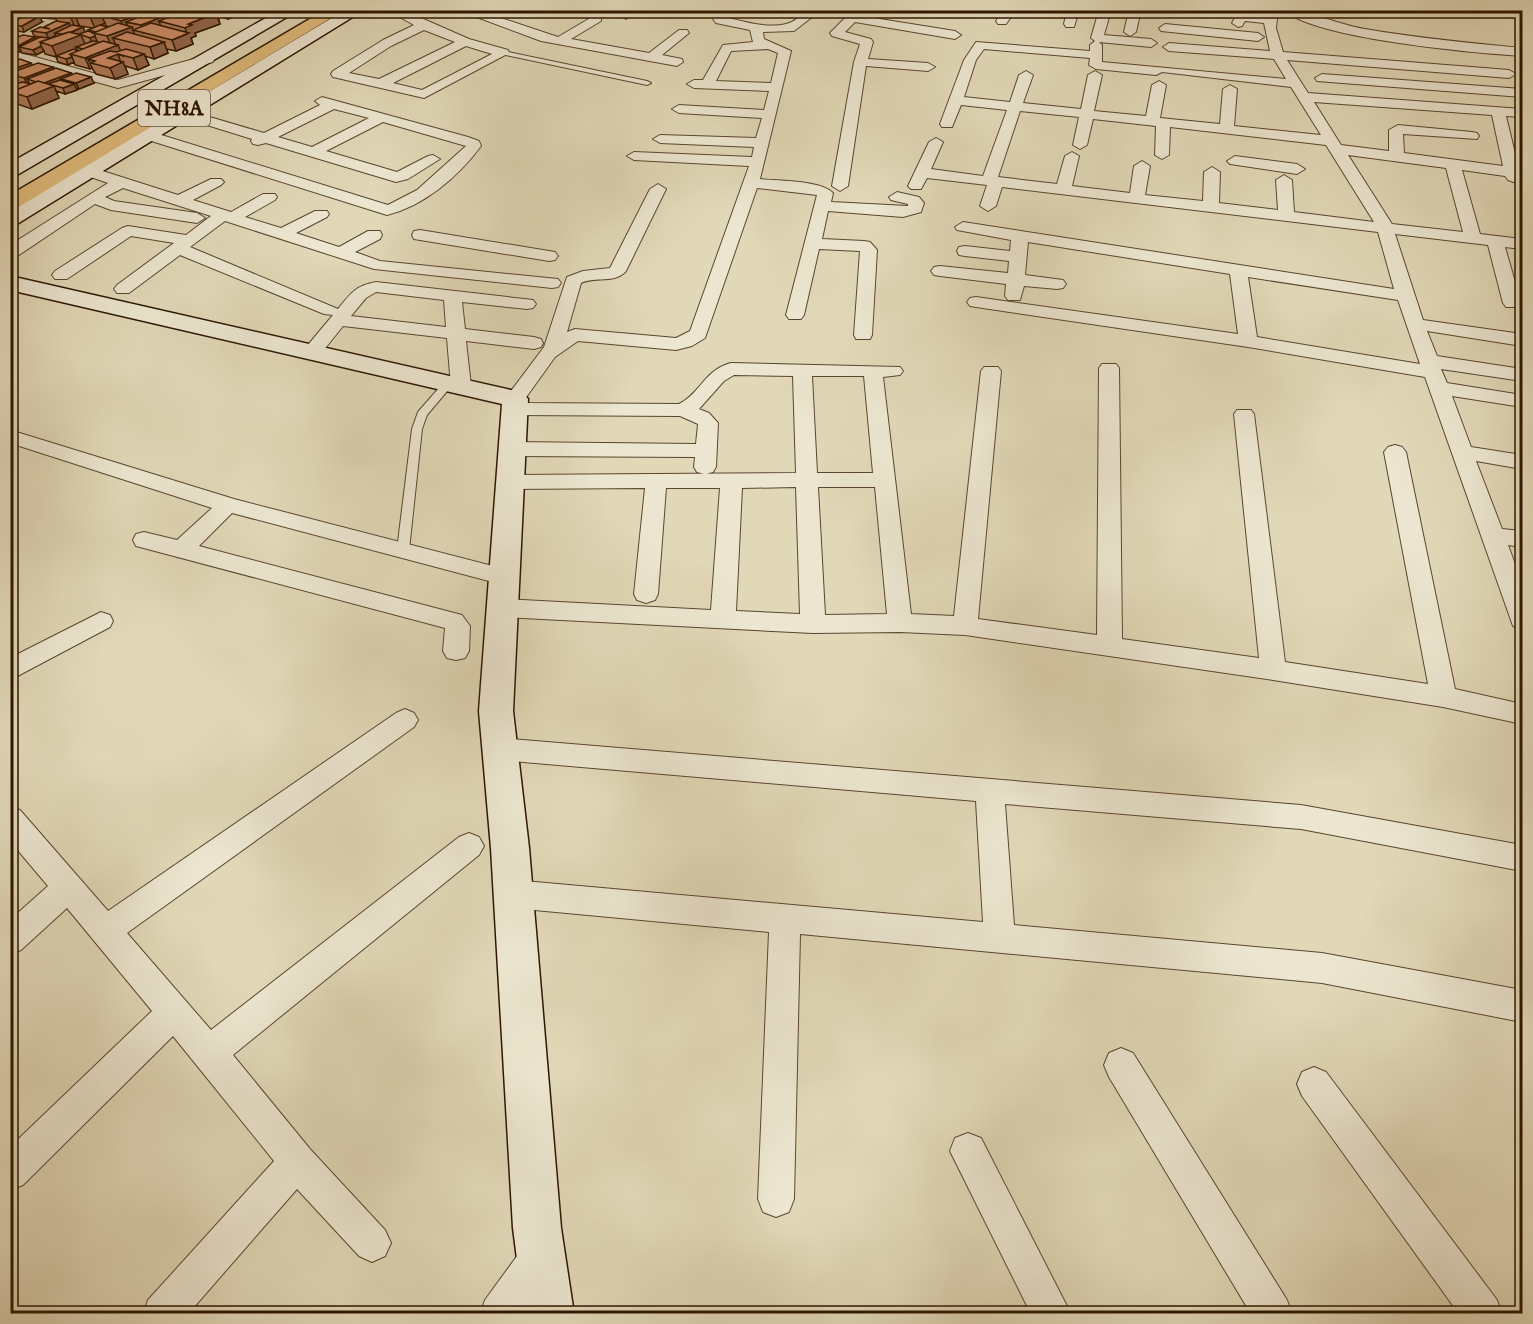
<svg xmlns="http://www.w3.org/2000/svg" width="1533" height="1324" font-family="'IM FELL English',serif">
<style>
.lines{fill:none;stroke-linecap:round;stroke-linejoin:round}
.lane-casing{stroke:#5a462e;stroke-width:2}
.street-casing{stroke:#5a462e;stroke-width:2}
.secondary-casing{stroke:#2d1600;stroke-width:3}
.primary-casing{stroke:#2d1600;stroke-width:3}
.lane{fill:#ece6d0;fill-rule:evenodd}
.street{fill:#ece6d0;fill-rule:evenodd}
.secondary{fill:#ece6d0;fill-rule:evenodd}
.primary{fill:#e0bc7c;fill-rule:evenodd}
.wall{fill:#b57f5f;stroke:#2d1600;stroke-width:1.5;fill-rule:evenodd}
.shaded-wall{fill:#94684e;stroke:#2d1600;stroke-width:1.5}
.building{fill:#d3946f;stroke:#2d1600;stroke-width:1.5}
.labels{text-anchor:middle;stroke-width:4.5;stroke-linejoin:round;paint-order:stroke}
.shield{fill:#ece6d0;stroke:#66543e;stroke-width:1.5}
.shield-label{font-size:21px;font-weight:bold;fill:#2d1600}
</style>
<rect width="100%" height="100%" fill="#e1d8b7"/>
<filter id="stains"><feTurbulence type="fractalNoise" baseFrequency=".00333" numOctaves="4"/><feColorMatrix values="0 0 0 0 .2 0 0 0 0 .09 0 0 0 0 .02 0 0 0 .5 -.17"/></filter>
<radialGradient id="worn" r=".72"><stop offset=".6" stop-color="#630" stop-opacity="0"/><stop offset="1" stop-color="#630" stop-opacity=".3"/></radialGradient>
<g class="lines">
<g class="lane-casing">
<path id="lane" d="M503,51L647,81L651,83L647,85L501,54Z
M449,380L454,383L427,415L422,429L409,550L403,554L397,550L412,429L418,412L445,381Z"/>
</g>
<g class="street-casing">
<path id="street" d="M387,10H403L469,39L508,50L509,53L424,98L333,77L331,74L333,71L383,40L414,25ZM424,30L455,42L379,79L349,73L391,46ZM466,46L492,54L422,90L393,83Z
M458,10H477L558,37L597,14L601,15V21L571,39L649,53L679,30H687L689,33L662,55L682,59L683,62L677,66L541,41Z
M624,10H638L626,19L620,15Z
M715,10H728L724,17C743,21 767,29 786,24C802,20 797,10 821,10L794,31L763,32L764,39L791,51L760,179C777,181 821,180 833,193L831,202L908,206V204L891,200L889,197L897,192L919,197L924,203L921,212L903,217L828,211L822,239L864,241L870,242L877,250L872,335L870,339H856L854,335L860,251L819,249L804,315L801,319H789L786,315L817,195L757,188L705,338L692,346L676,350L578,341L555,357L522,403L679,404C701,393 704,370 731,363L900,367L903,371L900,375L883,377L911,614L954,616L981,371L984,367H998L1001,371L978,619L1097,635L1099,368L1102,364H1116L1119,368L1122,639L1259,658L1234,414L1237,410H1251L1254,414L1285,662L1428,684L1384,452L1388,447L1395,445L1402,447L1406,452L1455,689L1522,704V724L1443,707L1273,680L965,635L900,632L813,633L502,617L493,614L490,608L493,602L502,599L711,610L720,488H666L658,594L655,600L646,603L637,600L634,594L645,488L509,489L501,487L498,482L501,477L509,475L796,473L793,376L734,375L724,381L699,409L709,413L718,423L716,467L713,472L705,474L697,472L694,467L695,457L511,456L504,454L500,449L504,444L511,442L696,444L698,424L680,416L513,415L506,413L503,409L510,404L505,399L544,347L567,277L583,271L610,268L650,189L658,184L666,189L626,271C615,284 595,276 581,283L567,332L575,329L676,338L690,331L749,166L634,160L627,156L634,152L752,157L754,147L660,143L653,139L660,135L756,138L762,118L679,113L672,109L679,105L764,110L769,91L694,88L687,84L694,80H703L723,45L753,42L750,30L716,23L711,16ZM768,49L778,53L771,83L716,81L731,51ZM812,376H864L873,473H817ZM796,487L800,614L736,611L742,488ZM818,487H875L887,614L825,615Z
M853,10H867L861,16L955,31L961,35L955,39L855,22L845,32L871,39L873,42L868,59L928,63L935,67L928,71L866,66L848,186L840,191L832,186L854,62L860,44L832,36L830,33Z
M955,10H983L985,13L979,17Z
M1004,10H1016L1006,24H998L996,21Z
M1067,10H1079L1074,27H1066L1064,24Z
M1099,10H1111L1104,35L1151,39L1157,43L1151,47L1099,42L1102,45V62L1286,79L1274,59L1169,51L1163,47L1169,43L1270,51L1264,23L1245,21L1242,26L1238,27L1232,23L1237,14L1264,16L1266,10H1278L1276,28L1283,52L1509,70L1516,74L1509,78L1287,60L1308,93L1522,109V117L1506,116L1520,174L1522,175V185L1508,180L1505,176L1462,170L1480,234L1522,239V249L1505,247L1521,303L1518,307H1506L1503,303L1488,245L1395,234L1423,320L1522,334V346L1427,331L1437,356L1522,369V381L1441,369L1447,383L1522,395V407L1452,396L1471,447L1522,455V469L1476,461L1502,529L1522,531V547L1508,545L1522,583V629L1513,626L1425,377L1248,347L976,307L970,306L967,302L970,298L976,297L1238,334L1230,274L1028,242L1025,275L1063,280L1066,284L1063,288L1057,289L1024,286L1020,300H1008L1005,296L1006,284L940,276L934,275L931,271L934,267L940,266L1008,273L1009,261L965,256L959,255L957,251L959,247L965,246L1010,251L1011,240L957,230L955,227L963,222L1394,289L1378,232L1002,187L996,206L988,211L980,206L987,185L927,178L921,189H911L908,186L929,142L936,138L943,142L931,169L983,176L1007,110L961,105L952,127H942L940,124L964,60L976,42L1090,51V45L1095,41L1091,38ZM984,49L1090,58L1089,65L1096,69L1156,75L1162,72L1291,87L1321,135L1234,126L1237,89L1230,85L1223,89L1220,124L1160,118L1166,85L1159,81L1152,85L1146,116L1094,111L1102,75L1095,71L1088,75L1081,109L1023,103L1033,75L1026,71L1019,75L1010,102L964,97L976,60ZM1314,102L1492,115L1503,166L1404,153L1403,134L1477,139L1479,136L1477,133L1472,132L1398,125L1389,130V151L1341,145ZM1020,111L1079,117L1073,145L1080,149L1087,145L1093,119L1156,126L1155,155L1162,159L1169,155L1170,127L1326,145L1374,222L1294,212L1292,180L1284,175L1276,180L1278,210L1219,203L1220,172L1212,167L1204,172L1203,201L1145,195L1150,166L1142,161L1134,166L1130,193L1072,186L1079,156L1072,152L1065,156L1057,184L998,177ZM1348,155L1446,168L1463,232L1392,224ZM1248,277L1398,300L1420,364L1257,337Z
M1129,10H1141L1136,32L1130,36L1124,32Z
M1284,10C1308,10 1339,25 1365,29C1417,38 1470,43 1522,48V56C1476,53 1315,39 1284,10Z
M1165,24L1258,33L1264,37L1258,41L1161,31L1159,28Z
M10,50L118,80L208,55L214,59L213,62L118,88L10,58Z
M1322,74L1522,89V97L1317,81L1315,78Z
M322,97L468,137L479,141L481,146C459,176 424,206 387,215L145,139L143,136L145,133H155L388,205L417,190L466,146L383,122L326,151L397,172L428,156L433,155L440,159L408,179L396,182L266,143L258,145L253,144L251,141L252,139L181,117L179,114L186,110L264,133L320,105L315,101ZM334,109L369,118L312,147L278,137Z
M1235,156L1297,164L1305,169L1297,174L1230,164L1227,161Z
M90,167L178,195L211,179H221L224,182L221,185L193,200L231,212L263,194H275L277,197L275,200L245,217L281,228L315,211H327L329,214L327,217L296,233L339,247L368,231H380L382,235L380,239L355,252L380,261L558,279L561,283L558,287L552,288L374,269L225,221L190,247L338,309C351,293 355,286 376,282L533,300L536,304L533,308L527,309L462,302L465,329L534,337L541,339L543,343L541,347L534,349L466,341L471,386L468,390H454L451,386L447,338L343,326L319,356H305L302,352L333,315L324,314L180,255L129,293H117L114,289L117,285L174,243L131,236L67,279H55L52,275L55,271L122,228L128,226L186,235L211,216L123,188L105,197L114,201L197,213L205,218L197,223L111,210L95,204L16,257L10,258V245L108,183L85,175L82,172ZM376,292L444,300L446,327L351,316L366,298Z
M420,230L549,251L555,252L558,256L555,260L549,261L414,239L412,235L414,231Z
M10,430L234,499L512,571L516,577L512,583L504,585L232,513L199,546L462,615L470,626L469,651L465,658L456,660L447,658L443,651L445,628L136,546L133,540L136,534L144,532L177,540L212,508L10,443Z
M101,612L110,615L113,621L110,627L10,680V658Z
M405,709L414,713L418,720L414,727L127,933L211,1030L459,837L469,833L479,837L484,846L479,855L233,1055L310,1149L385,1230L391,1243L385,1256L372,1262L359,1256L297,1189L188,1314H143L148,1300L274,1161L173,1036L23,1185L10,1190V1147L152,1011L67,908L21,950L10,954V920L48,886L10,841V807L20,810L108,911L396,713Z
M500,738L1301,805L1522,845V871L1301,829L1005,804L1014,925L1322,953L1522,990V1022L1322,983L800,934L794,1199L789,1212L776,1217L763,1212L758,1199L769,932L513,908L502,904L498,894L502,884L513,880L983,922L976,801L500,760L490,757L486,749L490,741Z
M1121,1048L1133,1053L1287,1300L1292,1314H1251L1109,1077L1104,1065L1109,1053Z
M1314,1067L1326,1072L1497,1300L1502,1314H1459L1302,1096L1297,1084L1302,1072Z
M968,1133L981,1138L1071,1314H1031L950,1151L955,1138Z
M541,1235L554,1241L560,1254L554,1267L523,1314H480L485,1300L528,1241Z"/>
</g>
<g class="secondary-casing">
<path id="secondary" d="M280,10H299L17,175L10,177V163Z
M345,10H364L17,224L10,226V211Z
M10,276L515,391L524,394L528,399L513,711L529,848L561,1228L574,1314H524L513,1228L491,848L479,711L502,404L10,290Z"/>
</g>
<g class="primary-casing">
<path id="primary" d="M325,10H344L17,208L10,210V195Z"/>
</g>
<use href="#lane" class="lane"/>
<use href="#street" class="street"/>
<use href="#secondary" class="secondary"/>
<use href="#primary" class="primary"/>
</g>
<path class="wall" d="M44,10H243L244,13L228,19L218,16L220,24L195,33L196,36L191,38L193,44L176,51L166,49L168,53L154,59L145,56L149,65L138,70L125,66L128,74L115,79L96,74L92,68L90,69L75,65L74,62L68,65L58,62L56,57L45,54L44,51L36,55L22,53L21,51L18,52L10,51V40L36,39L39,37L34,36L32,31L44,28V27L57,21L56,19L42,18L40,12ZM105,23L106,26L109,27L100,25ZM79,25L80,26L93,28L88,30L89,31L85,32L83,27L77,26Z
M10,22H42L24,32L16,31L18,35L10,39Z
M10,56L16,61L32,65L53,67L54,69L71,73L72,75L94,83L79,89L76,88L77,90L65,94L56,91L59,98L32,109L17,104L16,101L10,103V78L11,79L10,77Z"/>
<path class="shaded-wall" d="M82,10H113L116,18L101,15L105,23L95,28L90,17L75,15L79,25L75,27L70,16Z
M225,10H243L244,13L228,19Z
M160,13L161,16H165L168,23L159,21L162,30L143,33L141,25L126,22L129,28L132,27L136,38H113L116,46L118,45L123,56L118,54L121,63L123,62L128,74L115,79L110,68L88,59L92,68L90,69L85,58L112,47L107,36L124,30L121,21L137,15Z
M216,13L220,24L195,33L196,36L191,38L193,44L176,51L172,40L187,34L185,28L188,24Z
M40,16L42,22L24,32L22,26Z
M69,23L71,28L55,33L56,35L49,39L46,33Z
M83,27L85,32L81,35L86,46L76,47L77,49L57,57L52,46L65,35Z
M16,30L18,35L10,39V32Z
M95,36L97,41L92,43L90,38Z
M35,37L37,43L19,47L21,51L18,52L16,47Z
M164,42L168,53L154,59L150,47Z
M41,46L44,51L36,55L33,50Z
M144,54L149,65L138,70L133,58Z
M14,56L16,62L10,64V58Z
M72,57L74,62L68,65L66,59Z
M31,63L34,68L10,74V70Z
M53,67L55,73L27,79L29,83L27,84L24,78Z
M71,73L74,78L61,79L63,82L54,86L59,98L32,109L27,97L42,84Z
M91,77L94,83L79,89L76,83Z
M16,80L19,86L10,89V82Z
M74,84L77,90L65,94L63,88Z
M10,96H13L16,101L10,103Z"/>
<path class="building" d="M44,10H54L58,11L53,14L40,12Z
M59,10H82L70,16L53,13Z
M85,10H105L90,17L75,15Z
M121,10L137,15L121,21L101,15Z
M132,10H151L160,13L157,14L151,12L138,17L137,15L127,12Z
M172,10H187L168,18L161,15Z
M187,10H207L216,13L188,24L192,25L185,28L159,21Z
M151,12L165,16L141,25L126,22Z
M29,15L40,16L22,26H10V22Z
M56,21L69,23L46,33L32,31L40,27L50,29L44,27Z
M118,23L132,27L107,36L93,33Z
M151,23L189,33L172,40L133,30Z
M72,25L83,27L71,32H69L62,34L55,33Z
M100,25L108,27L96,32L88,30Z
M88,31L94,33L95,36L90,38L79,34Z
M69,32L81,35L52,46L40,42Z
M127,32L164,42L150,47L113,38Z
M23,35L35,37L16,47L10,46V40Z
M40,37L51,38L40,42L41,46L33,50L19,47Z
M93,41L99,42L83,49L76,47Z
M103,41L118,45L85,58L70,54Z
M74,49L78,51L70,54L72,57L66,59L56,56Z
M126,49L144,54L133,58L118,54L108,58L123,62L110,68L91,63L95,61L88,59L110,51L116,52Z
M20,59L31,63L10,70V63Z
M38,63L53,67L24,78L10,74V73Z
M56,68L71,73L44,83L38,81L36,82L27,79Z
M76,73L91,77L76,83L61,79Z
M10,78L16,80L10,82Z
M60,80L74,84L63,88L48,84Z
M38,81L54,86L27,97L11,92Z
M22,82L31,84L11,92L13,96H10V86Z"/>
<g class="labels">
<rect class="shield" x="138" y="90" width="72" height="36" rx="4.5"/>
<g class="shield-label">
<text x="174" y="115">NH8A</text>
</g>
</g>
<rect width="1533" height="1324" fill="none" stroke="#e1d8b7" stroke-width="36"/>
<rect x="12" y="12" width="1509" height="1300" fill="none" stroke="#2d1600" stroke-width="3"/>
<rect x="18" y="18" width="1497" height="1288" fill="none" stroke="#2d1600" stroke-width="1.5"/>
<rect width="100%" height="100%" filter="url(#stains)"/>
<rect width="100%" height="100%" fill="url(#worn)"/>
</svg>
